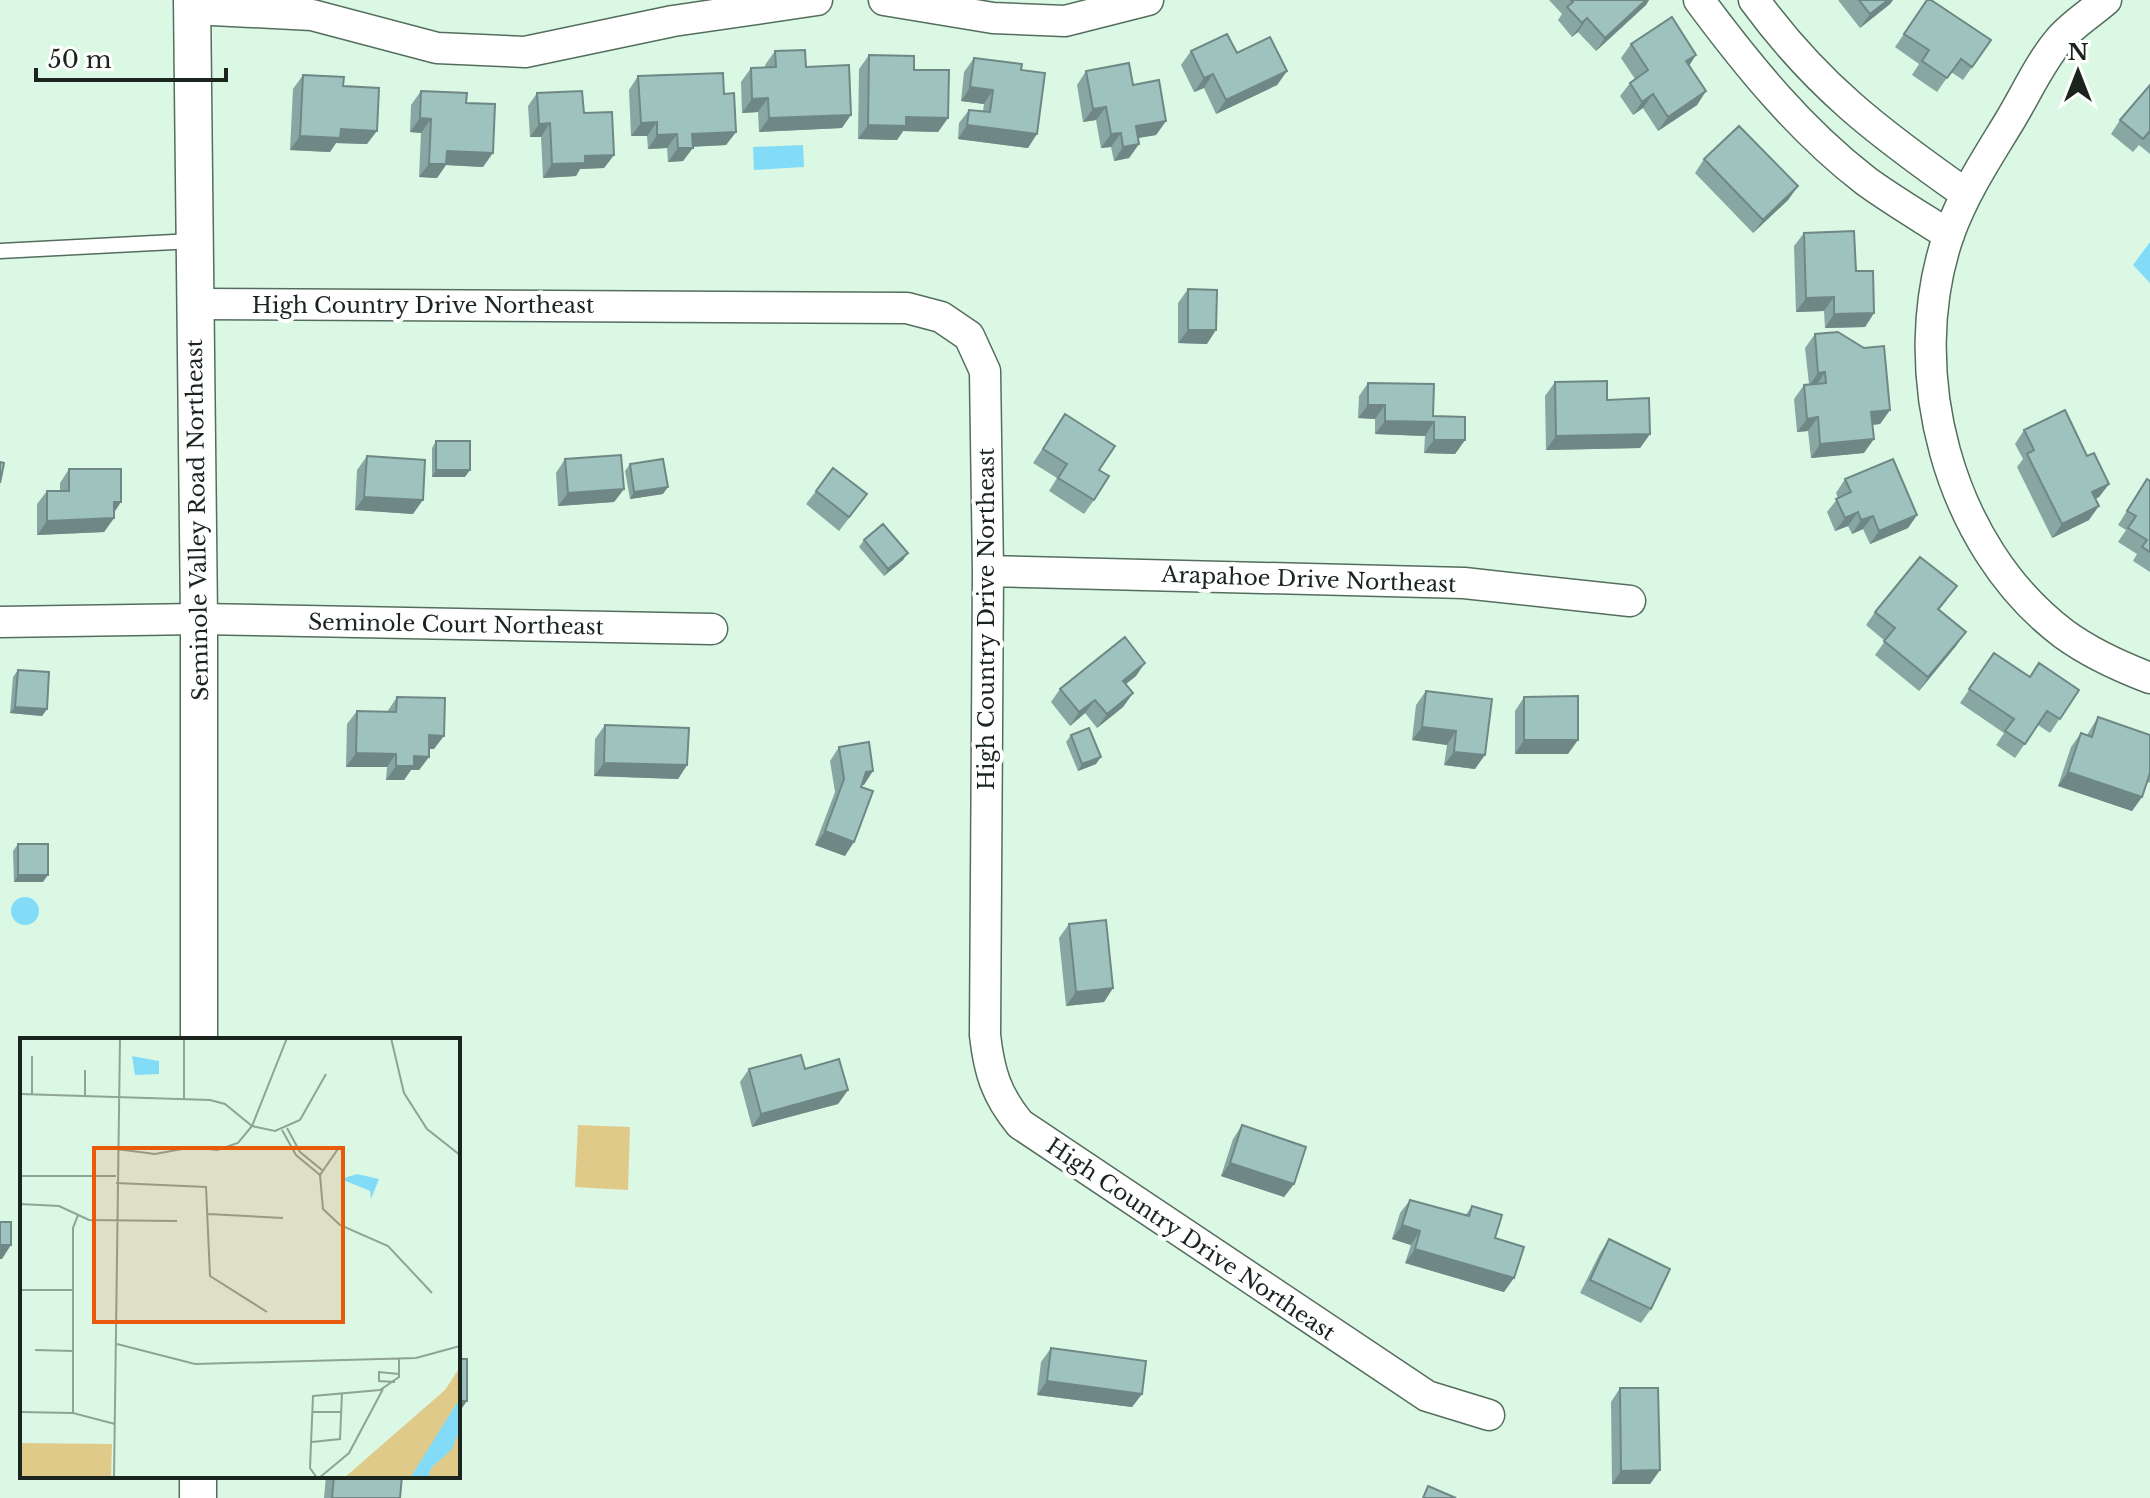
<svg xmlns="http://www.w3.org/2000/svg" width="2150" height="1498" font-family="'Libre Baskerville',serif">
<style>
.green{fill:#dfca8a}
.water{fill:#83dcf7}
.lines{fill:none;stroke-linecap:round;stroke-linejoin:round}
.service-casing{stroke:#546e5d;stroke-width:17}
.minor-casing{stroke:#546e5d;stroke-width:33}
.tertiary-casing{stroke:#546e5d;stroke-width:39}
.service{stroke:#fff;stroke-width:14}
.minor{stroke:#fff;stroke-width:30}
.tertiary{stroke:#fff;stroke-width:36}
.wall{fill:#88a7a3}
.shaded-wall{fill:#6f8885}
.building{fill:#9ec2be;stroke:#6f8885;stroke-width:2}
.labels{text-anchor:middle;stroke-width:8;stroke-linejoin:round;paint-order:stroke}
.street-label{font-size:22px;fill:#1b251e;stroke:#fff}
.inset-road{fill:none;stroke:#8ea495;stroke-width:2}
.view{fill:#e8590c;fill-opacity:0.15;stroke:#e8590c;stroke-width:4}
.inset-edge{fill:none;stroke:#1b251e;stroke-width:4}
</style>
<rect width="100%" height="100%" fill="#dbf8e4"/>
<path class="green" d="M578,1125L630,1127L628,1190L575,1187Z"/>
<path class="water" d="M803,145L804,167L754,170L753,147Z
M2150,242V283L2133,265Z
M11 911a14 14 0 1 1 28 0a14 14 0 1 1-28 0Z"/>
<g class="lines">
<g class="service-casing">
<path id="service" d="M0,251L193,241"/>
</g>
<g class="minor-casing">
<path id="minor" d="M884,0L993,18L1065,21L1148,0
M1699,0C1748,66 1800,130 1866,181C1892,200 1921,217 1949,235
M1754,0C1817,86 1879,133 1966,194
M2106,0C2091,13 2073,24 2060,39C2040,62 2025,96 2009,122C1987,158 1964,193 1949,234C1902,369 1947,546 2064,634C2090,653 2121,667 2150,678
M192,9L312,15L437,48L525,52L673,21L817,0
M194,304L907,308L941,317L969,336L985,371L988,571L985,1035C989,1071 996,1095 1020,1124L1427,1396L1489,1415
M988,571L1464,583L1630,601
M0,622L199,619L712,629"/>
</g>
<g class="tertiary-casing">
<path id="tertiary" d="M192,0L199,619V1040
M198,1498V1476"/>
</g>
<use href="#service" class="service"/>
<use href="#minor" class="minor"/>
<use href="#tertiary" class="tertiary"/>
</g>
<path class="wall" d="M1549,0H1649L1646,5L1596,51L1578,32L1572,37L1558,20L1562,14Z
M1838,0H1893L1890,4L1860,28Z
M1927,0L1991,40L1963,80L1951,72L1937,92L1912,75L1919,64L1895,47Z
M1631,44L1689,65L1706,91L1697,105L1658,131L1643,108L1633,115L1620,96L1630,83L1635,79L1621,58Z
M775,51L806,67L842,128L759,132L758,112L742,113L741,82L751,68H766L765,65Z
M1191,51L1237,53L1287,71L1277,85L1216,114L1204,88L1194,92L1181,65Z
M869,55L914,70L948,118L938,132L903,131L897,140L858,139L859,69Z
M974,58L1021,70L1028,148L958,139L959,123L969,110L983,111L984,104L961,101L964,72Z
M1086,71L1133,85L1166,121L1156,135L1138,138L1139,144L1129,158L1114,161L1111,147L1101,148L1096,120L1083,122L1077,85Z
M303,75L343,86L367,144L336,143L330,152L290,150L293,89Z
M638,76L724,94L736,132L726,145L693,147L683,161L668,162L667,148L648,149L647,136H631L629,90Z
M2150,85V154L2139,145L2133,152L2111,134L2120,120Z
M421,91L466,103L483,167L446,165L437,178L419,177L421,133L410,132L411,105Z
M537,93L584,113L614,155L604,168L580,169L576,176L543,178L541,137H530L528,106Z
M1704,159L1798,186L1788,200L1753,233L1695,173Z
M1804,233L1856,271L1874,313L1865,327L1825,328L1824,311L1796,312L1794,246Z
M1188,289L1207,344L1178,343V303Z
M1815,334L1890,410L1880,424L1872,425L1864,453L1811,458L1808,431L1797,432L1794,399L1804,385L1809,384L1805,348Z
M1555,382L1607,400L1650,434L1640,448L1546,450L1545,396Z
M1368,383L1433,416L1465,440L1455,454L1424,453L1425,436L1375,434V419L1358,418L1359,396Z
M1065,414L1099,470L1094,500L1084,514L1049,491L1057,478L1033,463Z
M2024,430L2087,456L2109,484L2099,497L2095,499L2089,520L2052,538L2017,467L2023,459L2015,444Z
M436,441L465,477H432V448Z
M367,456L413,514L355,510L357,470Z
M565,459L624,489L614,502L558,506L556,473Z
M630,464L663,494L630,499L625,471Z
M69,469L114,513V518L104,532L37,535V504L47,491H60V483Z
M1845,479L1917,515L1908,528L1870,544L1863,529L1852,534L1848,526L1835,531L1827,512L1838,498L1836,493Z
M2147,479L2150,481V572L2133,561L2137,554L2118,542L2126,530L2118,525Z
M816,491L857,508L839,531L806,504Z
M864,540L903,560L884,576L859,547Z
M1947,600L1939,610L1956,646L1919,691L1875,655L1885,641L1866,625L1875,612Z
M1994,653L2029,677L2079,690L2050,733L2038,725L2015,758L1996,745L2004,733L1960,703Z
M18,670L47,709L42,716L10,713L13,677Z
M1136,676L1126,684L1133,693L1123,707L1097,728L1085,713L1070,726L1051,702L1060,689Z
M1426,691L1492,699L1475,769L1444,765L1447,745L1412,740L1416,705Z
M397,697L434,749H429V757L419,770H411L404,780H386L387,767H346L347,724L357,711L387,712Z
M1524,697L1568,754H1515V711Z
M2098,717L2150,735V783L2147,782L2142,797L2132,811L2058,786L2071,747L2081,733L2087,735Z
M605,725L687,765L678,779L594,776L595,739Z
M1071,735L1096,764L1078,771L1066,742Z
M839,747L864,785H861L845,856L815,845L835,792L830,761Z
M18,844L43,882H14L13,851Z
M1069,924L1113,988L1104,1002L1066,1006L1059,938Z
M749,1069H805L848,1090L838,1104L752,1127L740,1082Z
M1242,1125L1294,1184L1284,1197L1221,1176L1233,1139Z
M1410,1200L1465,1216L1472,1206L1495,1238L1504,1292L1405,1263L1411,1245L1392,1239L1400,1213Z
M1609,1239L1651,1309L1641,1323L1580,1293L1600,1253Z
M1051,1348L1142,1394L1132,1407L1037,1395L1041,1362Z
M1620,1388L1660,1470L1650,1484H1612L1611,1402Z
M326,1476H402L400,1498H324Z"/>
<path class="shaded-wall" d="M1646,0H1649L1646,5L1596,51L1605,38Z
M1888,0H1893L1890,4L1860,28L1870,14Z
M1587,18L1578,32L1572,37L1582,23Z
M1696,55L1687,69L1686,61Z
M1287,71L1277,85L1216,114L1226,100Z
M1213,74L1204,88L1194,92L1204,78Z
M970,87L993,90L984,104L961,101Z
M1706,91L1697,105L1658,131L1668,117Z
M1653,94L1643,108L1633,115L1642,102Z
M768,98L758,112L742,113L752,99Z
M1106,107L1096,120L1083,122L1093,109Z
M851,115L842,128L759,132L769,118Z
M906,117L948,118L938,132L903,131L897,140L858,139L868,125Z
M420,118L431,119L421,133L410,132Z
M1166,121L1156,135L1126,140L1136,126Z
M657,122L647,136H631L641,123Z
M550,123L541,137H530L539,124Z
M967,125L1037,134L1028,148L958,139Z
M341,129L377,131L367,144L336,143L330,152L290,150L300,136Z
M736,132L726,145L682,147L692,134Z
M1121,133L1111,147L1101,148L1111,134Z
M677,134L667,148L648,149L657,135Z
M1139,144L1129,158L1114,161L1123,147Z
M678,148H693L683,161L668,162Z
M447,151L493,153L483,167L446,165L437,178L419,177L429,164Z
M614,155L604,168L580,169L576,176L543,178L552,164L585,156Z
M1798,186L1788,200L1753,233L1763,220Z
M1834,297L1824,311L1796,312L1806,298Z
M1874,313L1865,327L1825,328L1834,314Z
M1188,330H1216L1207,344L1178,343Z
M1825,372L1816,386H1809L1818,373Z
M1368,405H1385L1375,419L1358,418Z
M1890,410L1880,424L1861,426L1871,412Z
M1818,417L1808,431L1797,432L1807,419Z
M1385,421L1434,422L1425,436L1375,434Z
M1650,434L1640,448L1546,450L1556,436Z
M1874,439L1864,453L1811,458L1820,444Z
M1434,440H1465L1455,454L1424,453Z
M436,470H470L465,477H432Z
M2109,484L2099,497L2082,506L2092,492Z
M668,487L663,494L630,499L634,492Z
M624,489L614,502L558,506L568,493Z
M364,497L423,500L413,514L355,510Z
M114,502H121L112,516Z
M2099,506L2089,520L2052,538L2062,524Z
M1858,512L1848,526L1835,531L1845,518Z
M1917,515L1908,528L1870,544L1879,531Z
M1873,516L1863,529L1852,534L1861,520Z
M114,518L104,532L37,535L47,521Z
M908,553L903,560L884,576L888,569Z
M1966,632L1956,646L1919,691L1928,677Z
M1145,663L1136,676L1113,694L1123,681Z
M1133,693L1123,707L1097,728L1107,714Z
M1095,700L1085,713L1070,726L1079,712Z
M15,707L47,709L42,716L10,713Z
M1422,727L1456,731L1447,745L1412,740Z
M429,735L444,736L434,749H420Z
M1524,740H1578L1568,754H1515Z
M1454,752L1485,755L1475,769L1444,765Z
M356,753L396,754L387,767H346Z
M414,756L429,757L419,770H411L404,780H386L396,766Z
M1101,757L1096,764L1078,771L1082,764Z
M604,763L687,765L678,779L594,776Z
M873,771L864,785L856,786L866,772Z
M2068,772L2142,797L2132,811L2058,786Z
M825,831L854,842L845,856L815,845Z
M18,875H48L43,882H14Z
M1113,988L1104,1002L1066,1006L1076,992Z
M848,1090L838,1104L752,1127L761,1114Z
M1230,1163L1294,1184L1284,1197L1221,1176Z
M1402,1225L1420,1231L1411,1245L1392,1239Z
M0,1245H11L2,1259H0Z
M1415,1249L1514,1278L1504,1292L1405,1263Z
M1047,1381L1142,1394L1132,1407L1037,1395Z
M458,1401H467L462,1408H458Z
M1660,1470L1650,1484H1612L1621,1471Z"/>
<path class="building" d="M1571,0H1646L1605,38L1587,18L1582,23L1567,7L1573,2Z
M1859,0H1888L1870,14Z
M1927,0H1931L1991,40L1972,67L1961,59L1947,78L1922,61L1929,50L1904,34Z
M1672,17L1696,55L1686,61L1706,91L1668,117L1653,94L1642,102L1630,83L1648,70L1631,44Z
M1227,34L1237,53L1270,37L1287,71L1226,100L1213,74L1204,78L1191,51Z
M805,50L806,67L849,65L851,115L769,118L768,98L752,99L751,68L776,67L775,51Z
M869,55L914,56V70H949L948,118L906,117V126L868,125Z
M974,58L1022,64L1021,70L1045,73L1037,134L967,125L969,110L990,112L993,90L970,87Z
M1129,63L1133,85L1159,80L1166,121L1136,126L1139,144L1123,147L1121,133L1111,134L1106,107L1093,109L1086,71Z
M723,73L724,94L734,93L736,132L692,134L693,148H678L677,134L657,135V122L641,123L638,76Z
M303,75L344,77L343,86L379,88L377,131L341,129L340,138L300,136Z
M2150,85V133L2149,132L2143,139L2120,120Z
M421,91L467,93L466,103L495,104L493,153L447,151L446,164H429L431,119L420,118Z
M582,91L584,113L612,112L614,155L585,156V163L552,164L550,123L539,124L537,93Z
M1739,126L1798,186L1763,220L1704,159Z
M1854,231L1856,271H1873L1874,313L1834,314V297L1806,298L1804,233Z
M1188,289L1217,290L1216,330H1188Z
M1838,332L1864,348L1884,346L1890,410L1871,412L1874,439L1820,444L1818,417L1807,419L1804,385L1826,383L1825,372L1818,373L1815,334Z
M1607,381V400L1649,398L1650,434L1556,436L1555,382Z
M1368,383L1434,384L1433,416L1465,417V440H1434V422L1385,421V405H1368Z
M2065,410L2087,456L2094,453L2109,484L2092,492L2099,506L2062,524L2027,454L2034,450L2024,430Z
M1065,414L1115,446L1099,470L1109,476L1094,500L1058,478L1067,464L1043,449Z
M436,441H470V470H436Z
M621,455L624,489L568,493L565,459Z
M367,456L425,460L423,500L364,497Z
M663,459L668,487L634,492L630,464Z
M1893,459L1917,515L1879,531L1873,516L1861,520L1858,512L1845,518L1836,499L1851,492L1845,479Z
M0,462L4,463L0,483Z
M833,468L867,494L849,517L816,491Z
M69,469H121V502H114V518L47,521V491H69Z
M2147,479L2150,481V552L2142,547L2147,540L2128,528L2136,516L2127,511Z
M883,524L908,553L888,569L864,540Z
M1920,557L1957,586L1938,609L1966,632L1928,677L1884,641L1895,628L1875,612Z
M1125,637L1145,663L1123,681L1133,693L1107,714L1095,700L1079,712L1060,689Z
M1994,653L2030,677L2039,663L2079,690L2060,719L2047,711L2025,744L2005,731L2014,719L1969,689Z
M18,670L49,672L47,709L15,707Z
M1426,691L1492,699L1485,755L1454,752L1456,731L1422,727Z
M1578,696V740H1524V697Z
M397,697L445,698L444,736L429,735V757L414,756V766H396V754L356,753L357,711L396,712Z
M2098,717L2150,735V773L2142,797L2068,772L2081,733L2092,737Z
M605,725L689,728L687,765L604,763Z
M1089,728L1101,757L1082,764L1071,735Z
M869,742L873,771L866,772L861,787L873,791L854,842L825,831L844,779L839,747Z
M18,844H48V875H18Z
M1106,920L1113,988L1076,992L1069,924Z
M801,1055L805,1069L839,1059L848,1090L761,1114L749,1069Z
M1242,1125L1306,1147L1294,1184L1230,1163Z
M1410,1200L1469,1216L1472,1206L1502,1215L1495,1238L1524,1247L1514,1278L1415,1249L1420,1231L1402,1225Z
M0,1222H11V1245H0Z
M1609,1239L1670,1269L1651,1309L1590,1280Z
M1051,1348L1146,1361L1142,1394L1047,1381Z
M458,1359H467V1401H458Z
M1620,1388H1658L1660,1470L1621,1471Z
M334,1476H402L400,1498H332Z
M1428,1486L1456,1498H1423Z"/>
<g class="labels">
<g class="street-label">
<text x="423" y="313">High Country Drive Northeast</text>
<text transform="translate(197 520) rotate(-91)" y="8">Seminole Valley Road Northeast</text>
<text transform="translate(1309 579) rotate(2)" y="8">Arapahoe Drive Northeast</text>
<text transform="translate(986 619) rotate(-90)" y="8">High Country Drive Northeast</text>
<text transform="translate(456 624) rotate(1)" y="8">Seminole Court Northeast</text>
<text transform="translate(1191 1239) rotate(34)" y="8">High Country Drive Northeast</text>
</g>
</g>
<g transform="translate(20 1038)">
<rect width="440" height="440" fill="#dbf8e4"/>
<path d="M440,329V440H324L425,352ZM0,405L92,406L91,440H0Z" fill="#dfca8a"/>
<path d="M112,18L139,23V36L115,37ZM337,136L359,141L351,161L350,153L321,141ZM440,360V391L432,411L411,430L408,440H390Z" fill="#83dcf7"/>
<path class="inset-road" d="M371,0L384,55L407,91L440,117M12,18V56M65,32V57M0,56L190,62L205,66L232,88L255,93L280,82L306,36M164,61V0M267,90L280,114L302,132M262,92L276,117L300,137M320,108L300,137L303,171L320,187L368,208L412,255M96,111L135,116L173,109L197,112L218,105L232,88L267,0M0,138H96M96,145L186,149L190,238L247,274M0,166L39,168L69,182L157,183M188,176L263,180M0,252H53M97,306L175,326L396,320L440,308M15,312L53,313M375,344L359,343V334L379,336M0,374L53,375L95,386M292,374H322M53,375V190L58,177M292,404L320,401L322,355M94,440L100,0M297,440L290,430L293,358L360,352L379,339V321M299,440L329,415L363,351"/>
<path class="view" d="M74,110H323V284H74Z"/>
<rect width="440" height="440" class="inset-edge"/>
</g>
<g transform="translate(2078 72)" stroke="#ffffff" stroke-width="6" paint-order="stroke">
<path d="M0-6L14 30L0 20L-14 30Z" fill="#1b251e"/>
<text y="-12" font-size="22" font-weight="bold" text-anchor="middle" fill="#1b251e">N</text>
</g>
<path d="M36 68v12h190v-12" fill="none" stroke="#1b251e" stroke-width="4"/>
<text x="48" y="68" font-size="24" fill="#1b251e" stroke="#ffffff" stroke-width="6" paint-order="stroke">50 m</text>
</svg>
